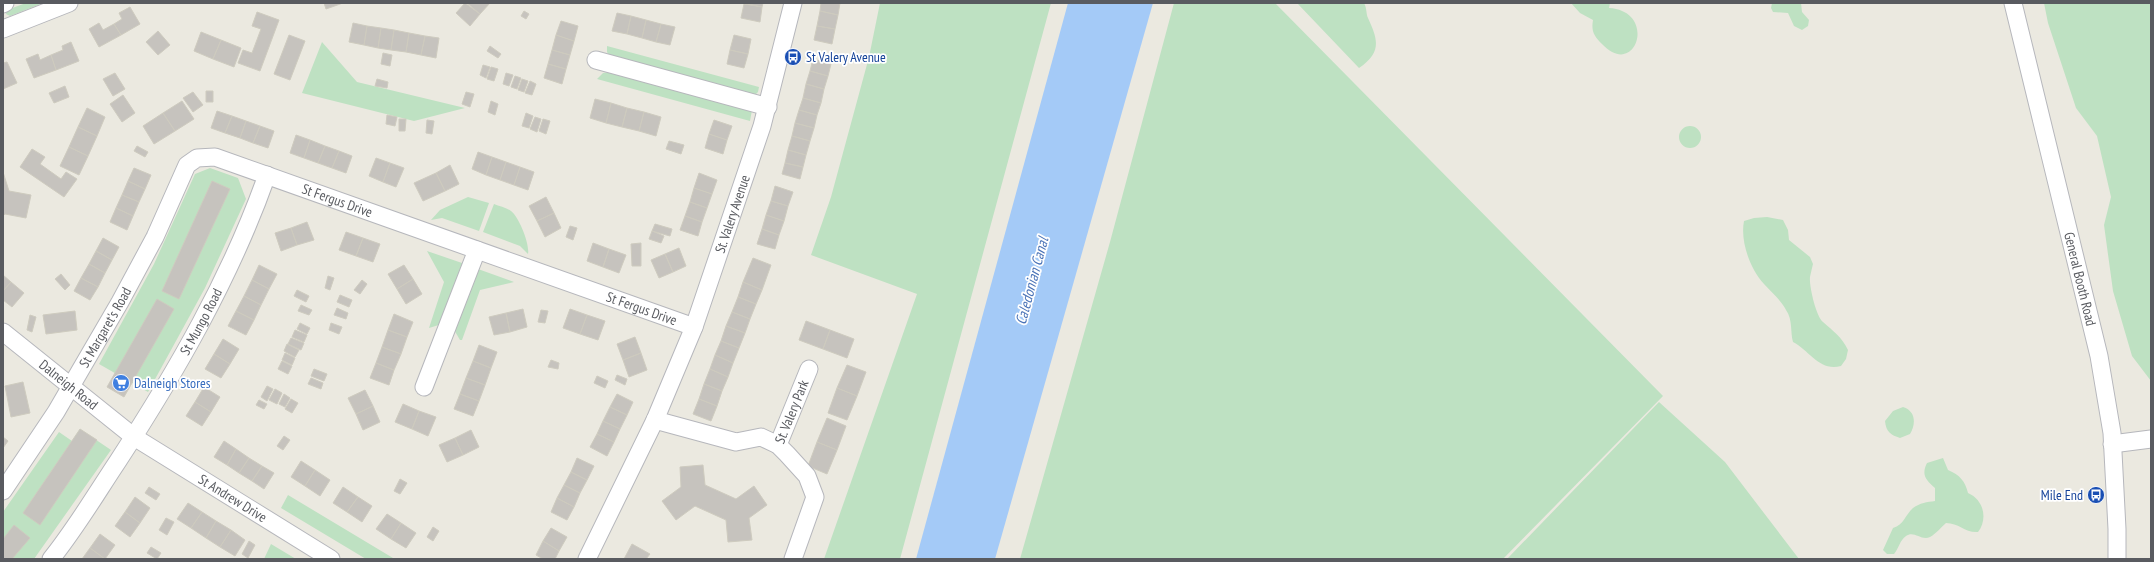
<svg xmlns="http://www.w3.org/2000/svg" width="2154" height="562" font-family="'PT Sans Narrow',sans-serif">
<style>
.green{fill:#bee1c2}
.water{fill:#a4caf7}
.building{fill:#c6c3be;stroke:#cecbbf}
.lines{fill:none;stroke-linecap:round;stroke-linejoin:round}
.minor-casing{stroke:#b6b7bc;stroke-width:19}
.minor{stroke:#fff;stroke-width:17}
.labels{text-anchor:middle;stroke-width:3.5;stroke-linejoin:round;paint-order:stroke}
.transit-label{font-size:14px;fill:#164399;stroke:#fff;text-anchor:start}
.street-label{font-size:14px;fill:#595b60;stroke:#fff}
.shop-label{font-size:14px;fill:#366cbe;stroke:#fff;text-anchor:start}
.water-label{font-size:15px;font-style:italic;fill:#4a73b7;stroke:#fff}
</style>
<rect width="100%" height="100%" fill="#ebe9e0"/>
<path class="green" d="M26,3H43L10,16L6,14L7,10Z
M880,3H1051L900,559H824L917,294L811,255L831,197L869,57Z
M1174,3H1275L1663,396L1503,559H1020L1110,242Z
M1297,3H1364C1367,8 1366,14 1368,18C1378,40 1382,52 1359,68Z
M1571,3H1610L1609,8C1658,11 1636,80 1602,44C1594,36 1591,31 1593,20L1580,13Z
M1772,3H1801L1802,12L1809,20L1808,26L1802,30L1794,26L1788,13L1773,12L1771,8Z
M2044,3H2151V381L2132,356L2113,291L2104,225L2111,197L2097,136L2076,108L2048,23Z
M322,42L357,82L465,108L414,121L302,93Z
M607,46L759,87L758,92L754,96L611,58L607,52Z
M610,72L752,110L750,121L597,79L603,73Z
M1679 137a11 11 0 1 1 22 0a11 11 0 1 1-22 0Z
M210,168L238,178L246,199L205,288L148,392L99,364L154,264L195,174Z
M468,197L489,203L479,231L442,218L431,220L440,210Z
M494,204C499,206 507,208 511,211C519,217 530,244 528,254L520,246L483,232Z
M1767,217L1783,220L1788,230L1789,240L1810,257L1813,264C1812,268 1811,272 1810,277C1809,286 1816,316 1823,322C1833,331 1842,337 1848,350L1846,359L1841,366C1820,372 1810,351 1793,342C1790,332 1793,320 1786,310C1781,300 1771,292 1764,284C1750,269 1740,241 1744,221L1754,218Z
M427,251L462,263V266L442,324L429,328L444,282Z
M478,269L514,282L480,290L462,340H460L453,328Z
M1659,402L1725,462L1799,559H1507Z
M1903,407C1916,411 1916,424 1910,434L1900,438C1891,435 1886,432 1885,421L1893,411Z
M80,429L111,450L34,559H3V512L59,432L72,441Z
M1943,458L1948,470C1960,475 1965,481 1968,493C1984,500 1988,519 1978,532C1965,533 1959,523 1946,523C1941,527 1936,534 1930,537C1921,541 1914,530 1906,536C1900,540 1899,548 1894,554H1887L1883,550L1893,528C1904,525 1905,515 1913,508C1920,503 1927,502 1935,501V488C1926,480 1921,475 1927,463Z
M288,495L393,558L366,559L281,508Z
M271,544L296,559H264Z"/>
<path class="water" d="M1068,3H1153L995,559H916Z"/>
<path class="building" d="M324,3H343L326,9Z
M465,3L480,14L470,26L456,13Z
M467,3H490L480,14Z
M744,3H763L762,7Z
M821,3H840L838,15L820,11Z
M744,4L762,7L760,22L741,18Z
M130,7L140,24L121,35L114,24L122,19L119,13Z
M524,11L529,14L526,19L521,16Z
M820,11L838,15L835,29L817,26Z
M257,12L279,20L260,71L238,63L243,50L252,53L261,29L252,26Z
M617,13L631,16L627,34L612,31Z
M631,16L646,20L642,38L627,34Z
M646,20L661,24L656,42L642,38Z
M561,21L578,26L574,41L556,35Z
M99,23L103,30L114,24L121,35L99,47L89,29Z
M353,23L367,26L364,45L349,42Z
M661,24L675,27L670,45L656,42Z
M367,26L381,28L378,48L364,45Z
M817,26L835,29L832,44L814,40Z
M381,28L394,30L391,50L378,48Z
M394,30L409,33L406,52L391,50Z
M158,31L170,45L158,55L146,42Z
M201,32L221,40L213,59L194,51Z
M409,33L425,36L421,55L406,52Z
M289,35L305,41L290,80L274,74Z
M556,35L574,41L570,55L552,50Z
M734,35L751,39L748,54L730,50Z
M425,36L439,38L436,58L421,55Z
M221,40L241,48L234,67L213,59Z
M71,42L79,61L56,70L51,55L63,50L62,46Z
M490,46L501,54L498,58L487,51Z
M552,50L570,55L566,69L548,64Z
M730,50L748,54L744,68L727,64Z
M383,53L392,55L390,66L381,64Z
M38,54L40,60L51,55L56,70L34,78L26,59Z
M813,59L831,64L828,76L810,71Z
M7,62L17,83L3,89V63Z
M548,64L566,69L562,84L544,78Z
M483,65L490,67L486,78L480,75Z
M491,67L498,69L494,81L487,79Z
M810,71L828,76L824,89L806,84Z
M115,73L125,89L113,96L103,79Z
M506,73L513,75L509,86L503,84Z
M515,76L521,78L517,89L511,87Z
M377,79L388,82L387,88L375,86Z
M522,79L528,81L524,92L518,90Z
M530,81L536,84L532,95L525,93Z
M806,84L824,89L821,103L803,98Z
M65,86L69,97L54,103L49,93Z
M206,91H213V102H206Z
M193,92L203,105L193,112L183,98Z
M466,92L474,94L470,107L462,104Z
M123,95L135,113L122,122L110,104Z
M803,98L821,103L817,115L799,110Z
M595,99L611,103L606,123L590,118Z
M182,101L194,119L175,131L163,113Z
M491,101L498,104L495,115L488,112Z
M611,103L627,108L622,127L606,123Z
M87,108L105,117L97,136L78,127Z
M627,108L644,112L639,131L622,127Z
M799,110L817,115L814,128L795,123Z
M217,111L232,116L225,133L211,128Z
M644,112L661,117L656,136L639,131Z
M163,113L175,131L154,144L143,126Z
M526,113L533,116L529,128L522,126Z
M387,115L397,117L395,126L386,124Z
M232,116L246,121L240,138L225,133Z
M535,117L541,119L537,132L530,129Z
M399,119H406L405,131H399Z
M543,119L550,121L546,134L539,131Z
M427,120L434,121L432,134L426,133Z
M714,120L732,126L727,140L709,134Z
M246,121L260,126L253,143L240,138Z
M795,123L814,128L810,141L792,136Z
M260,126L274,131L268,148L253,143Z
M78,127L97,136L88,156L69,147Z
M709,134L727,140L723,154L705,148Z
M296,135L310,140L304,158L290,153Z
M792,136L810,141L806,155L788,150Z
M310,140L325,146L318,163L304,158Z
M669,141L684,145L681,154L666,149Z
M137,146L148,152L145,157L134,151Z
M325,146L339,151L332,168L318,163Z
M69,147L88,156L79,175L60,166Z
M32,149L45,157L40,164L61,179L66,172L77,179L64,197L20,167Z
M788,150L806,155L803,167L785,163Z
M339,151L352,156L346,173L332,168Z
M478,152L492,157L486,175L472,169Z
M492,157L506,162L500,180L486,175Z
M376,158L390,163L383,182L369,176Z
M506,162L520,167L514,185L500,180Z
M390,163L404,168L396,187L383,182Z
M785,163L803,167L800,179L782,174Z
M450,165L459,184L445,191L436,173Z
M520,167L534,172L528,190L514,185Z
M134,168L151,175L145,189L128,181Z
M3,172L9,191L31,195L26,218L5,214L3,216Z
M436,173L445,191L423,201L414,183Z
M699,173L717,180L712,194L694,188Z
M128,181L145,189L139,202L122,195Z
M212,181L230,189L179,299L162,291Z
M775,186L793,192L788,206L771,201Z
M694,188L712,194L707,208L690,202Z
M122,195L139,202L133,216L116,208Z
M546,197L554,213L537,221L529,206Z
M771,201L788,206L784,221L766,215Z
M690,202L707,208L702,222L685,216Z
M116,208L133,216L127,230L110,222Z
M554,213L561,228L545,237L537,221Z
M766,215L784,221L779,235L762,229Z
M685,216L702,222L698,236L680,230Z
M307,222L314,240L297,245L291,228Z
M655,224L672,229L670,236L652,231Z
M570,226L577,228L573,240L566,237Z
M291,228L297,245L281,251L275,233Z
M762,229L779,235L775,249L757,244Z
M652,231L664,236L661,243L649,239Z
M346,232L363,238L356,256L339,250Z
M103,238L119,247L112,260L96,251Z
M363,238L380,244L373,262L356,256Z
M593,243L609,249L603,267L587,261Z
M641,243V266H632L631,244Z
M679,248L686,266L673,272L665,254Z
M609,249L626,255L619,273L603,267Z
M96,251L112,260L105,273L89,264Z
M665,254L673,272L659,278L651,260Z
M753,258L771,265L762,290L743,282Z
M89,264L105,273L98,287L81,278Z
M259,265L277,274L269,289L252,280Z
M404,265L413,279L397,289L388,274Z
M61,274L70,285L65,290L55,279Z
M3,275L11,282L3,291Z
M328,276L334,278L330,290L325,288Z
M81,278L98,287L90,300L74,291Z
M413,279L422,294L406,304L397,289Z
M252,280L269,289L261,305L244,296Z
M362,280L367,284L360,294L354,290Z
M11,282L24,293L12,307L3,300V291Z
M743,282L762,290L756,304L738,297Z
M297,290L309,296L306,302L294,296Z
M340,295L352,300L349,307L337,302Z
M244,296L261,305L254,320L236,311Z
M738,297L756,304L750,319L732,312Z
M157,299L174,309L124,397L107,387Z
M301,305L312,310L309,315L298,311Z
M337,308L348,313L346,319L334,315Z
M523,309L527,327L510,332L506,313Z
M570,309L587,315L580,334L563,328Z
M541,310L548,311L545,323L538,322Z
M75,311L77,330L46,334L43,315Z
M236,311L254,320L246,335L228,326Z
M732,312L750,319L745,333L726,326Z
M506,313L510,332L494,335L489,317Z
M394,314L413,322L407,337L388,330Z
M30,315L36,317L32,332L27,330Z
M587,315L605,321L598,340L580,334Z
M806,321L830,330L823,349L799,340Z
M300,323L310,328L307,334L297,329Z
M331,323L342,327L339,334L329,330Z
M726,326L745,333L739,348L721,341Z
M295,330L307,335L304,342L292,337Z
M388,330L407,337L401,354L382,347Z
M830,330L854,339L847,358L823,349Z
M635,337L641,353L623,360L617,344Z
M291,338L304,343L301,350L288,344Z
M223,339L239,349L230,364L214,354Z
M721,341L739,348L733,363L715,355Z
M287,344L299,350L295,357L284,351Z
M479,345L497,352L491,368L473,361Z
M382,347L401,354L394,370L376,363Z
M285,353L295,358L292,365L282,360Z
M641,353L647,370L629,377L623,360Z
M214,354L230,364L221,378L205,369Z
M715,355L733,363L728,377L710,369Z
M551,360L559,363L558,369L548,367Z
M282,361L292,366L288,374L278,369Z
M473,361L491,368L485,385L466,378Z
M376,363L394,370L389,385L370,378Z
M847,365L866,372L857,396L837,388Z
M314,369L327,374L324,381L311,376Z
M710,369L728,377L722,391L704,384Z
M617,375L627,379L625,385L615,380Z
M597,376L608,381L605,388L594,383Z
M311,378L323,383L321,389L308,384Z
M466,378L485,385L479,401L460,394Z
M23,382L30,413L11,417L5,386Z
M704,384L722,391L717,406L699,399Z
M267,386L273,389L267,401L261,397Z
M204,387L220,397L211,412L195,402Z
M837,388L857,396L847,420L828,413Z
M275,389L282,393L277,404L269,400Z
M365,390L373,406L356,414L348,398Z
M284,394L290,398L285,407L279,404Z
M460,394L479,401L473,416L454,409Z
M617,394L633,402L627,415L610,407Z
M291,399L298,403L292,413L285,409Z
M699,399L717,406L711,421L693,414Z
M259,400L267,404L264,409L256,405Z
M195,402L211,412L202,426L186,416Z
M403,404L419,411L412,429L395,422Z
M373,406L380,422L363,430L356,414Z
M610,407L627,415L620,429L603,421Z
M419,411L436,417L428,436L412,429Z
M827,418L846,426L837,450L817,442Z
M603,421L620,429L614,442L597,434Z
M80,429L97,440L40,525L23,513Z
M471,430L479,447L463,455L455,438Z
M597,434L614,442L607,456L590,447Z
M284,436L290,440L283,450L277,446Z
M3,437L8,441L3,448Z
M455,438L463,455L447,462L439,445Z
M224,441L236,449L227,465L214,457Z
M817,442L837,450L827,474L808,466Z
M236,449L249,458L239,473L227,465Z
M249,458L262,466L252,481L239,473Z
M577,458L594,466L587,480L571,472Z
M301,461L315,470L305,486L291,477Z
M703,465L705,485L736,499L754,486L767,505L749,518L752,540L728,542L726,520L695,506L676,520L662,501L681,487L680,467Z
M262,466L274,473L264,489L252,481Z
M315,470L330,480L320,496L305,486Z
M571,472L587,480L580,493L564,485Z
M400,479L407,483L400,494L394,491Z
M564,485L580,493L574,507L557,498Z
M149,487L160,494L156,500L145,493Z
M343,487L358,497L347,512L333,503Z
M135,497L150,508L140,523L125,512Z
M358,497L372,506L362,522L347,512Z
M557,498L574,507L567,520L551,512Z
M188,503L202,512L191,528L177,519Z
M125,512L140,523L130,537L115,526Z
M202,512L216,521L206,538L191,528Z
M387,514L401,523L391,539L376,529Z
M166,518L174,522L167,535L159,530Z
M216,521L231,530L220,547L206,538Z
M401,523L416,533L406,548L391,539Z
M14,525L30,538L12,559H3V539Z
M433,527L439,531L433,541L427,537Z
M551,528L567,537L559,551L543,541Z
M231,530L245,540L235,556L220,547Z
M100,534L115,545L105,559L90,548Z
M249,541L255,545L248,558L242,554Z
M543,541L559,551L555,559H543L536,555Z
M632,544L650,554L646,559H624Z
M151,547L161,553L157,559L147,553Z
M90,548L105,559H82Z"/>
<g class="lines">
<g class="minor-casing">
<g id="minor">
<path id="s1" d="M2013,3L2099,356L2112,433L2117,529V559"/>
<path d="M3,4L5,3"/>
<path d="M3,29L69,3"/>
<path d="M596,60L768,107"/>
<path id="s2" d="M3,332L134,437L331,559"/>
<path d="M424,387L477,250"/>
<path d="M655,420L736,442L761,437L778,445L787,454L807,476L815,497L793,559"/>
<path d="M2112,444L2151,439"/>
<path id="s3" d="M778,445L809,369"/>
<path id="s4" d="M3,491L56,412L120,302L155,237L187,165L197,158L215,157L694,327"/>
<path id="s5" d="M51,559C76,528 96,494 118,461C176,372 231,277 267,175"/>
<path id="s6" d="M587,559L655,420L694,327L762,126L793,3"/>
</g>
</g>
<use href="#minor" class="minor"/>
</g>
<defs>
<g id="bus-disc" transform="scale(0.9)"><circle r="9.5" fill="#1a4fb4" stroke="#fff"/><path d="M-5-6H5V4H4V6H2V4H-2V6H-4V4H-5ZM-3.5-4V0h7V-4ZM-3.5 1.2v1.5H-2V1.2ZM2 1.2v1.5H3.5V1.2Z" fill="#fff"/></g>
<g id="supermarket-disc" transform="scale(0.9)"><circle r="9.5" fill="#3f7fe0" stroke="#fff"/><path d="M-6-5.5h2.5l.6 2H6L4.5 2H-2.5L-4.4-4H-6ZM-1.5 3.2a1.3 1.3 0 1 0 .1 0ZM3 3.2a1.3 1.3 0 1 0 .1 0Z" fill="#fff"/></g>
</defs>
<g fill-rule="evenodd">
<use href="#bus-disc" x="793" y="57"/>
<use href="#supermarket-disc" x="121" y="383"/>
<use href="#bus-disc" x="2096" y="495"/>
</g>
<g class="labels">
<g class="transit-label">
<text x="806" y="62">St Valery Avenue</text>
<text x="2083" y="500" text-anchor="end">Mile End</text>
</g>
<g class="street-label">
<text dy="5" stroke="none"><textPath href="#s4" startOffset="535">St Fergus Drive</textPath></text>
<text dy="5" stroke="none"><textPath href="#s6" startOffset="375">St. Valery Avenue</textPath></text>
<text dy="5" stroke="none"><textPath href="#s1" startOffset="284">General Booth Road</textPath></text>
<text dy="5" stroke="none"><textPath href="#s4" startOffset="858">St Fergus Drive</textPath></text>
<text dy="5" stroke="none"><textPath href="#s5" startOffset="281">St Mungo Road</textPath></text>
<text dy="5" stroke="none"><textPath href="#s4" startOffset="193">St Margaret's Road</textPath></text>
<text dy="5" stroke="none"><textPath href="#s2" startOffset="84">Dalneigh Road</textPath></text>
<text dy="5" stroke="none"><textPath href="#s3" startOffset="36">St. Valery Park</textPath></text>
<text dy="5" stroke="none"><textPath href="#s2" startOffset="284">St Andrew Drive</textPath></text>
</g>
<g class="shop-label">
<text x="134" y="388">Dalneigh Stores</text>
</g>
<g class="water-label">
<text transform="translate(1032 281) rotate(-75)" y="5">Caledonian Canal</text>
</g>
</g>
<rect width="2154" height="562" fill="none" stroke="#595b60" stroke-width="8"/>
</svg>
